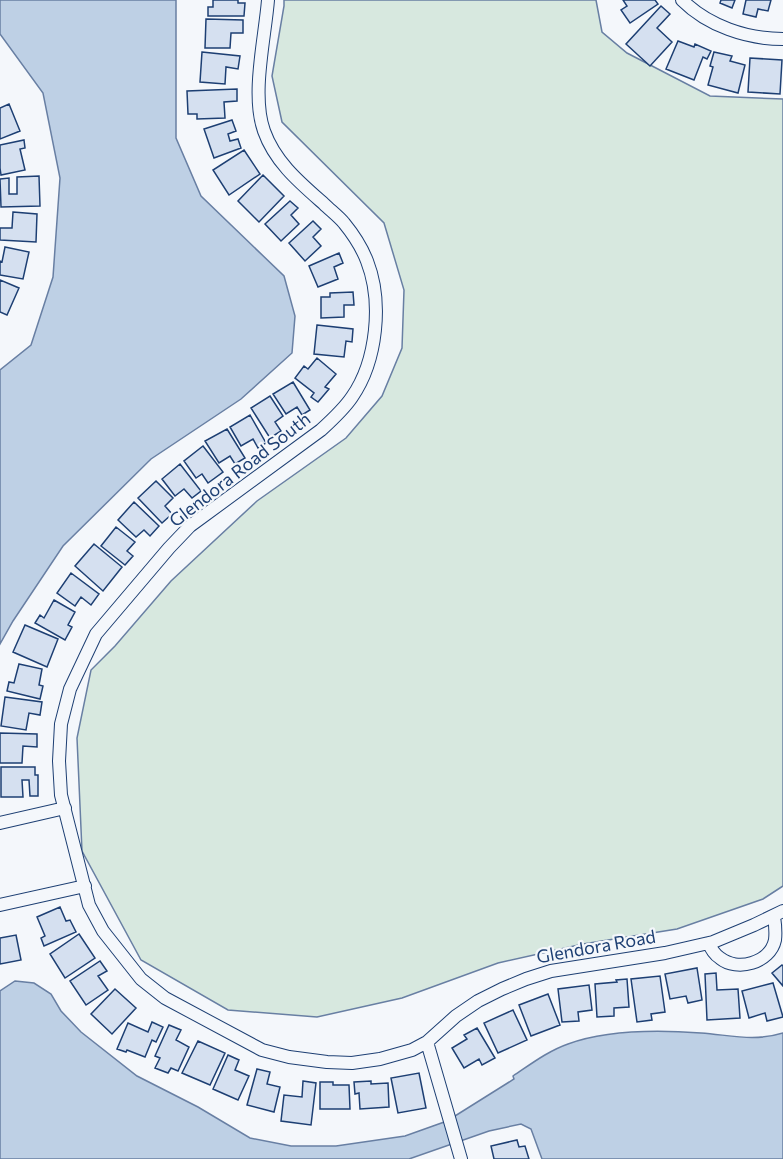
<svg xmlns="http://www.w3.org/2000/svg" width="783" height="1159" font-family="Commissioner,sans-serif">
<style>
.green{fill:#d7e8df;stroke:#687fa3;stroke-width:1.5}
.water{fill:#bed0e5;stroke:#687fa3;stroke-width:1.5}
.building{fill:#d5e0f0;stroke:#1d3f73;stroke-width:1.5}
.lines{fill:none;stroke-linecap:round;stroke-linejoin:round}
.minor-casing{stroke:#1d3f73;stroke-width:14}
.minor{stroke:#f4f7fb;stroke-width:12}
.labels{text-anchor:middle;stroke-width:4.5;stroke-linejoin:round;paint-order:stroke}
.street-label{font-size:18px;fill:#1d3f73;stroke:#f4f7fb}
</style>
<rect width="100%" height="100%" fill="#f4f7fb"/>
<path class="green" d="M284,0H596L602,32L627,53L710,96L783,99V886L763,899L677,929L583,944L498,963L402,998L317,1017L228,1010L141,960L82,851L77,738L91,670L115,646L171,581L257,501L346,438L382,396L402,348L404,290L384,223L282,122L272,76L284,6Z"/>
<path class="water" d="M0,0H176V138L201,196L284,276L295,316L292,353L241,399L151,459L63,546L13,621L0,644V370L31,345L53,277L60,178L43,93L0,34Z
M15,981L34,983L51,994L61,1011L81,1032L137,1076L198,1107L250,1138L291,1146H336L405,1136L447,1121L514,1079L513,1076C531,1064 548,1051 568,1044C606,1030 661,1030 701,1033C730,1035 754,1042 783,1033V1159H542L531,1129L521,1124L489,1131L409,1159H0V991Z"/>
<path class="building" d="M213,0H238V3H245L244,16H208V7H213Z
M623,0H655L658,4L630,23L621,10L627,6Z
M721,0H735L732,8L720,3Z
M746,0H771L768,11L758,9L756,17L743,14Z
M661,6L670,14L657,28L672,42L650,66L626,44Z
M206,19L243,20V33H231L230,48H205Z
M678,41L694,47L695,44L711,51L707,59L703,57L694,80L666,69Z
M202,52L240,56L238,69L226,67L225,84L200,82Z
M714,52L732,56L730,61L745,65L738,93L708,85L713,67L710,66Z
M750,58L782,60L780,94L748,92Z
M237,89V101L224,102L225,118L197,119V114H188L187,91Z
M9,104L20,131L0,139V108Z
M232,120L236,131L228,134L230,141L238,139L241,148L214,158L204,129Z
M24,140L25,148L20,149L25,170L1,175L0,168V145Z
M244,150L260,174L229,195L213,170Z
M263,175L284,196L259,222L238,201Z
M39,176L40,206L1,207L0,179L9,178V194H17V177Z
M290,201L298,208L291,215L299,224L281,241L265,224Z
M13,212L37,214L36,242L0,240V228H12Z
M313,221L321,229L313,237L321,246L305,261L289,243Z
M5,247L29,252L23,279L0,275V261L2,262Z
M339,253L343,263L334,267L338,279L318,287L309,266Z
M0,280L19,288L7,315L0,312Z
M353,292L354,305H344V317L321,318V297H330V293Z
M317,325L353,329L352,342L346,341L344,357L314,354Z
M317,358L336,374L325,387L329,389L318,402L311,397L314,393L295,378L304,366L308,369Z
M293,382L310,410L302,415L297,407L286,414L273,394Z
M270,396L283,416L275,422L281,431L270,438L251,408Z
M250,415L266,443L258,448L253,439L241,446L230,427Z
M227,429L245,458L235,464L230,456L219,463L205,441Z
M203,446L223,472L208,483L202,474L196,478L184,461Z
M180,464L201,491L192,498L184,489L175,496L162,479Z
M156,481L173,498L165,506L172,514L162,523L138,498Z
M134,502L159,526L150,536L144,530L136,537L118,520Z
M116,527L135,542L127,551L133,556L125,565L101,546Z
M94,544L122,567L103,591L75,566Z
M71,573L99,594L91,605L81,597L75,606L57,593Z
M54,600L75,612L68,625L72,627L65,640L35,623L40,615L44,618Z
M25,625L58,639L47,667L13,652Z
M19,664L42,669L39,685L43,686L40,699L7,691L9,682L14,683Z
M5,697L42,702L40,715L29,713L26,730L1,726Z
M0,733L37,734V747L23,746L22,763H0Z
M1,767H35V775H38V796H30L29,780H22L23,797H1Z
M60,907L66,921L70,920L76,932L44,946L41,938L45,936L37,917Z
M79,934L95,958L65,978L50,954Z
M16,935L21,960L0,964V938Z
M100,961L107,971L98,976L108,990L86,1005L70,981Z
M782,965L783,966V986L772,973Z
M697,968L702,1000L688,1003L686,996L670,999L665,974Z
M716,973L717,990L738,989L740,1018L707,1020L705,974Z
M660,976L665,1012L651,1014L652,1020L637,1022L631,979Z
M627,979L629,1007L614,1008V1016L597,1017L595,984L617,982L616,980Z
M773,983L783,1017L767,1021L765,1013L749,1018L742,991Z
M589,985L592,1010L578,1012L579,1021L562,1022L558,989Z
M115,989L136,1008L112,1034L91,1014Z
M548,994L560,1025L531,1036L519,1005Z
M513,1010L527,1040L498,1053L484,1023Z
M152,1022L163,1027L156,1042L152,1040L145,1057L127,1050L126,1052L117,1049L128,1023L148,1032Z
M169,1025L181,1030L176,1040L189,1047L178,1071L171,1068L168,1073L155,1068L160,1058L155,1056Z
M477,1028L495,1058L482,1065L479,1059L464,1068L452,1048L467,1039L464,1035Z
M198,1041L225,1053L210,1085L182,1073Z
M228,1055L239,1060L235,1070L249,1076L238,1100L213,1089Z
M257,1069L270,1072L267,1084L280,1087L274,1112L247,1105Z
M419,1073L426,1108L398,1113L391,1078Z
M303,1081L316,1083L311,1125L281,1121L284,1095L302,1097Z
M371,1081V1084L388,1083L389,1107L360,1109L359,1093L355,1094L354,1082Z
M320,1082H333V1085H349L350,1109H320Z
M517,1140L519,1147L525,1146L529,1159H494L491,1146Z"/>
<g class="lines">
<g class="minor-casing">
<path id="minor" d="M268,0C265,38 251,95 264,131C275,162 299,182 324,204C330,210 338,216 344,223C353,234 362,248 367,261C383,302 377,361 352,397C344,409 332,420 321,430L190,526L169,548L96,634L70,689L61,724L59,761L61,795L89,905L103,931L141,979L165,998L262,1050L289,1057L327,1062L352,1063L380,1059L412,1050L427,1042L456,1016L478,1001L502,989L526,979L551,971L665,953L713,942L754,925L783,911
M682,0C708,26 747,39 783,39
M0,823L65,808
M0,905L85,886
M709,943C711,949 714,954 720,958C737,972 770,963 775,940C776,932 775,923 774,916
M427,1042L461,1159"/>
</g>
<use href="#minor" class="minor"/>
</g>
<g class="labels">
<g class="street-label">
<text transform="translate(240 470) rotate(-38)" y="6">Glendora Road South</text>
<text transform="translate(596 947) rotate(-10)" y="6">Glendora Road</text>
</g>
</g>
</svg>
